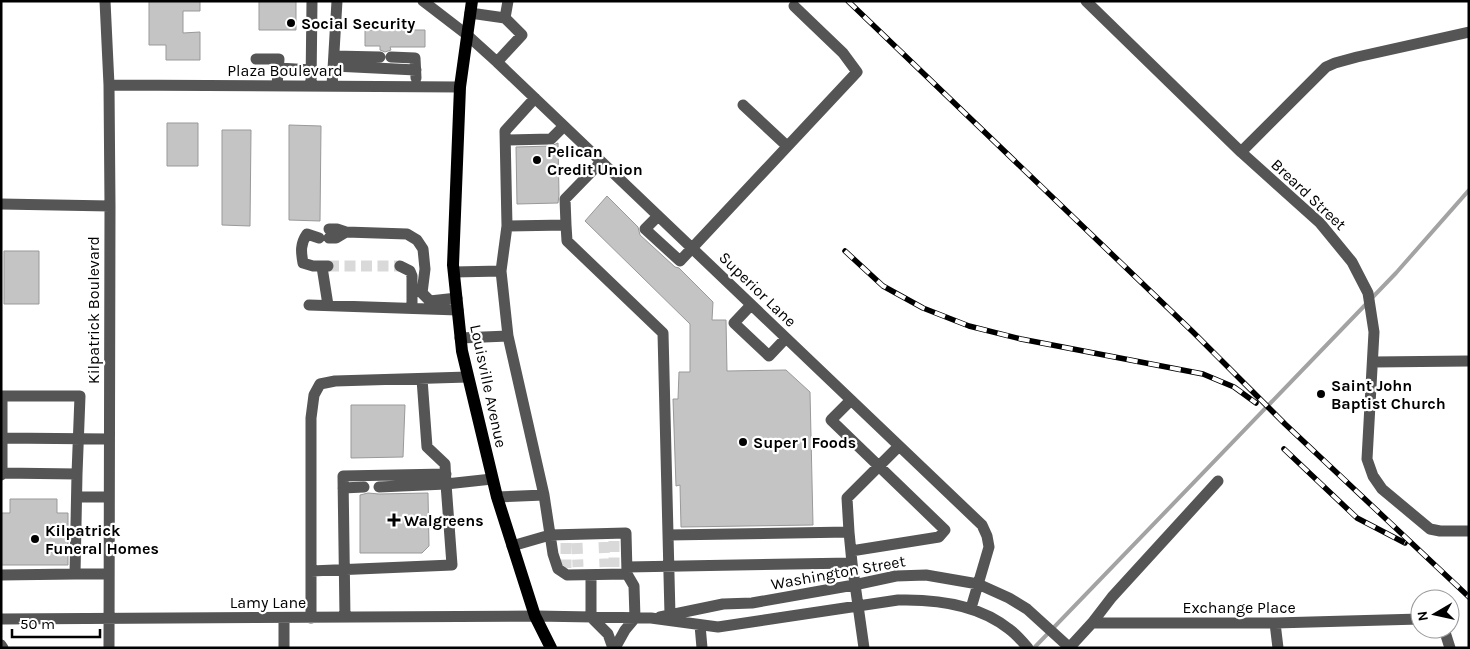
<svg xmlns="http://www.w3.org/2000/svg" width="1470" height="649" font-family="Karla,sans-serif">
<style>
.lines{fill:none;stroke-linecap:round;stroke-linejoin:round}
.stream{stroke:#a3a3a3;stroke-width:4}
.building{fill:#c4c4c4;stroke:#999}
.minor-tunnel{stroke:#d9d9d9;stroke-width:11;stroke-dasharray:11 5.5;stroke-linecap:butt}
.minor{stroke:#555;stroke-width:11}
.major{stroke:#000;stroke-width:12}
.rail-casing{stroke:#000;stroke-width:5.5}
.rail{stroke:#fff;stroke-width:4;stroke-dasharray:11;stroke-linecap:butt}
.poi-dot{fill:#000;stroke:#fff;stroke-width:2}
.labels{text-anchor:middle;stroke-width:4.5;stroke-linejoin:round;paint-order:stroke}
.poi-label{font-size:16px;font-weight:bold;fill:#000;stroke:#fff;text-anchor:start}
.street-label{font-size:16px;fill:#000;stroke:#fff}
</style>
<rect width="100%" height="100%" fill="#fff"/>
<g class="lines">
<path class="stream" d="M1034,648L1396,273L1469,190"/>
</g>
<path class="building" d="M149,1H200V11H183V33L200,32V60H166V45H149Z
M259,1H296V30H259Z
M374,25H411V30H425V47H390L391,50L385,52L380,50V46H365V30H374Z
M167,123H198V166H167Z
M289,125L321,126L320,221L289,220Z
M222,130H251L250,226L222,225Z
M558,143L559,195L558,203L517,204L516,147L551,146Z
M607,196L638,227L640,235L675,267L679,268L713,302L712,320H726L727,371L786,370L810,392L813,525L681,527L680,485L676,486L673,399H678L679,372H690V324L585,221Z
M4,251H39V304H4Z
M351,405H405L403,457L351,458Z
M368,493L379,494L428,493L429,546L422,553H360V495Z
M10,499H57V513H68V565H1V513H10Z"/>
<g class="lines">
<path class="minor-tunnel" d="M328,266H400
M614,541V567
M604,542L605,567
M566,543V568
M577,543L578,567"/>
<path class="minor" d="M105,1L109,85L110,206L109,648
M423,1L466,34L497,62L982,525L987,536L989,547L971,608
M1086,1L1241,152L1320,223L1352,262L1368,293L1374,332L1367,459L1373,476L1382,489L1430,529L1440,531H1469
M470,13L505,18
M334,56L380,57
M391,57L415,58L416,78
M256,59H279L277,86
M497,62L522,35L505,18L508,1
M334,66L416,70
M279,68L311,70
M109,85L460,87
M311,86L312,1
M332,86L337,1
M535,98L505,131L507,226L501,271L508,336L544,495L553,554L558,569L567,575L627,574L634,586L635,618L625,630L615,648
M743,105L787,146
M506,140L551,139L564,126
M1241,152L1326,67L1335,63L1357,57L1469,32
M1,204L110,206
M658,216L645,229L680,261L857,72L843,53L794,6
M566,225L567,241L663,333L670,615
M507,226L566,225L565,199L601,162
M329,229H337L346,232
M319,238L307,234C300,244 301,252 303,263L313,266H328
M329,238H336L346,232L407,234L417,240L423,249L425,269L422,293L430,301L457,298
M400,266L410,271L412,276V308
M322,267L328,305
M454,272L501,271
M309,305L458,310
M751,305L734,323L769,356L786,338
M460,338L508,336
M1373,362L1469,361
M422,379L427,447L445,464L446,484L492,479
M2,438L109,439
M2,473V396H80L77,474
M1,475L2,473L77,474L75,574H108
M343,488L364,487
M77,497H109
M497,497L544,495
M849,532L847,498L899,446
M512,546L550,535L626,533L627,573
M851,551L939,537L945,530L831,420L851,400
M852,563L864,648
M627,567L852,563L849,532L668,535
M311,571L452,565L446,484L379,487
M1,575L75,574
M591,575V617L608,634L613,648
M345,617L343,476L446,474
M660,617L723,604L752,603L854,585L896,576L926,575L978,584L1009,598L1027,609L1070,648
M311,618V418L314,395L320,384L335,381L468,377
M1,619L535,616L651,618L718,627L898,600C937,599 978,604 1009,629C1016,634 1022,641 1028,648
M1092,623L1112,597L1218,481
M1275,623L1278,648
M700,625L702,648
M1444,629L1450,648
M1,645L3,648
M1070,647L1092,623H1275L1420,619
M284,648V618"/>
<path class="major" d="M472,1L460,87L453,265L462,351L497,497L535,616L551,648"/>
<g class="rail-casing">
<path id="rail" d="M848,1L1194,333L1285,424L1469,597
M845,251L883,286L923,308L969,326L1021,339L1203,374L1234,387L1256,403
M1284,449L1357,518L1405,543"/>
</g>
<use href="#rail" class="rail"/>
</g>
<g class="poi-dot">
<circle cx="291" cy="23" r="5"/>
<circle cx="537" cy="160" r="5"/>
<circle cx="1321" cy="394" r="5"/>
<circle cx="743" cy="442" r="5"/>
<path d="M391.5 512.5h5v5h5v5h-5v5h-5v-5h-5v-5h5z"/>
<circle cx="35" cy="539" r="5"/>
</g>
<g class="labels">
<g class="poi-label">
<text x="301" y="29">Social Security</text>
<text x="547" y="157">Pelican<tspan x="547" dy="18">Credit Union</tspan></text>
<text x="1331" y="391">Saint John<tspan x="1331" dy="18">Baptist Church</tspan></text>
<text x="753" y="448">Super 1 Foods</text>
<text x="404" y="526">Walgreens</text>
<text x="45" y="536">Kilpatrick<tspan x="45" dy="18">Funeral Homes</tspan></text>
</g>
<g class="street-label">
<text x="285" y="76">Plaza Boulevard</text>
<text transform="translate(1309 194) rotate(43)" y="6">Breard Street</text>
<text transform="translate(758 289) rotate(44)" y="6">Superior Lane</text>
<text transform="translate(93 310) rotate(-90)" y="6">Kilpatrick Boulevard</text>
<text transform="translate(489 386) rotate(78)" y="6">Louisville Avenue</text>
<text transform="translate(838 572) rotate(-10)" y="6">Washington Street</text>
<text x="268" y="608">Lamy Lane</text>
<text x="1239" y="613">Exchange Place</text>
</g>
</g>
<rect width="1470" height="649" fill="none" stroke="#000000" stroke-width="5"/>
<g transform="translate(1435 614) rotate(261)"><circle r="24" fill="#ffffff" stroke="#999999"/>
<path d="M0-4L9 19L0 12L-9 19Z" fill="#000000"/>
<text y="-8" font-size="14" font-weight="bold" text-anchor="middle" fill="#000000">N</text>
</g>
<path d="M12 629v8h88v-8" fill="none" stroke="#000000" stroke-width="2.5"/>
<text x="20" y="629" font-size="15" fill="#000000" stroke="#ffffff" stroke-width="4" paint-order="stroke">50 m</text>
</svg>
